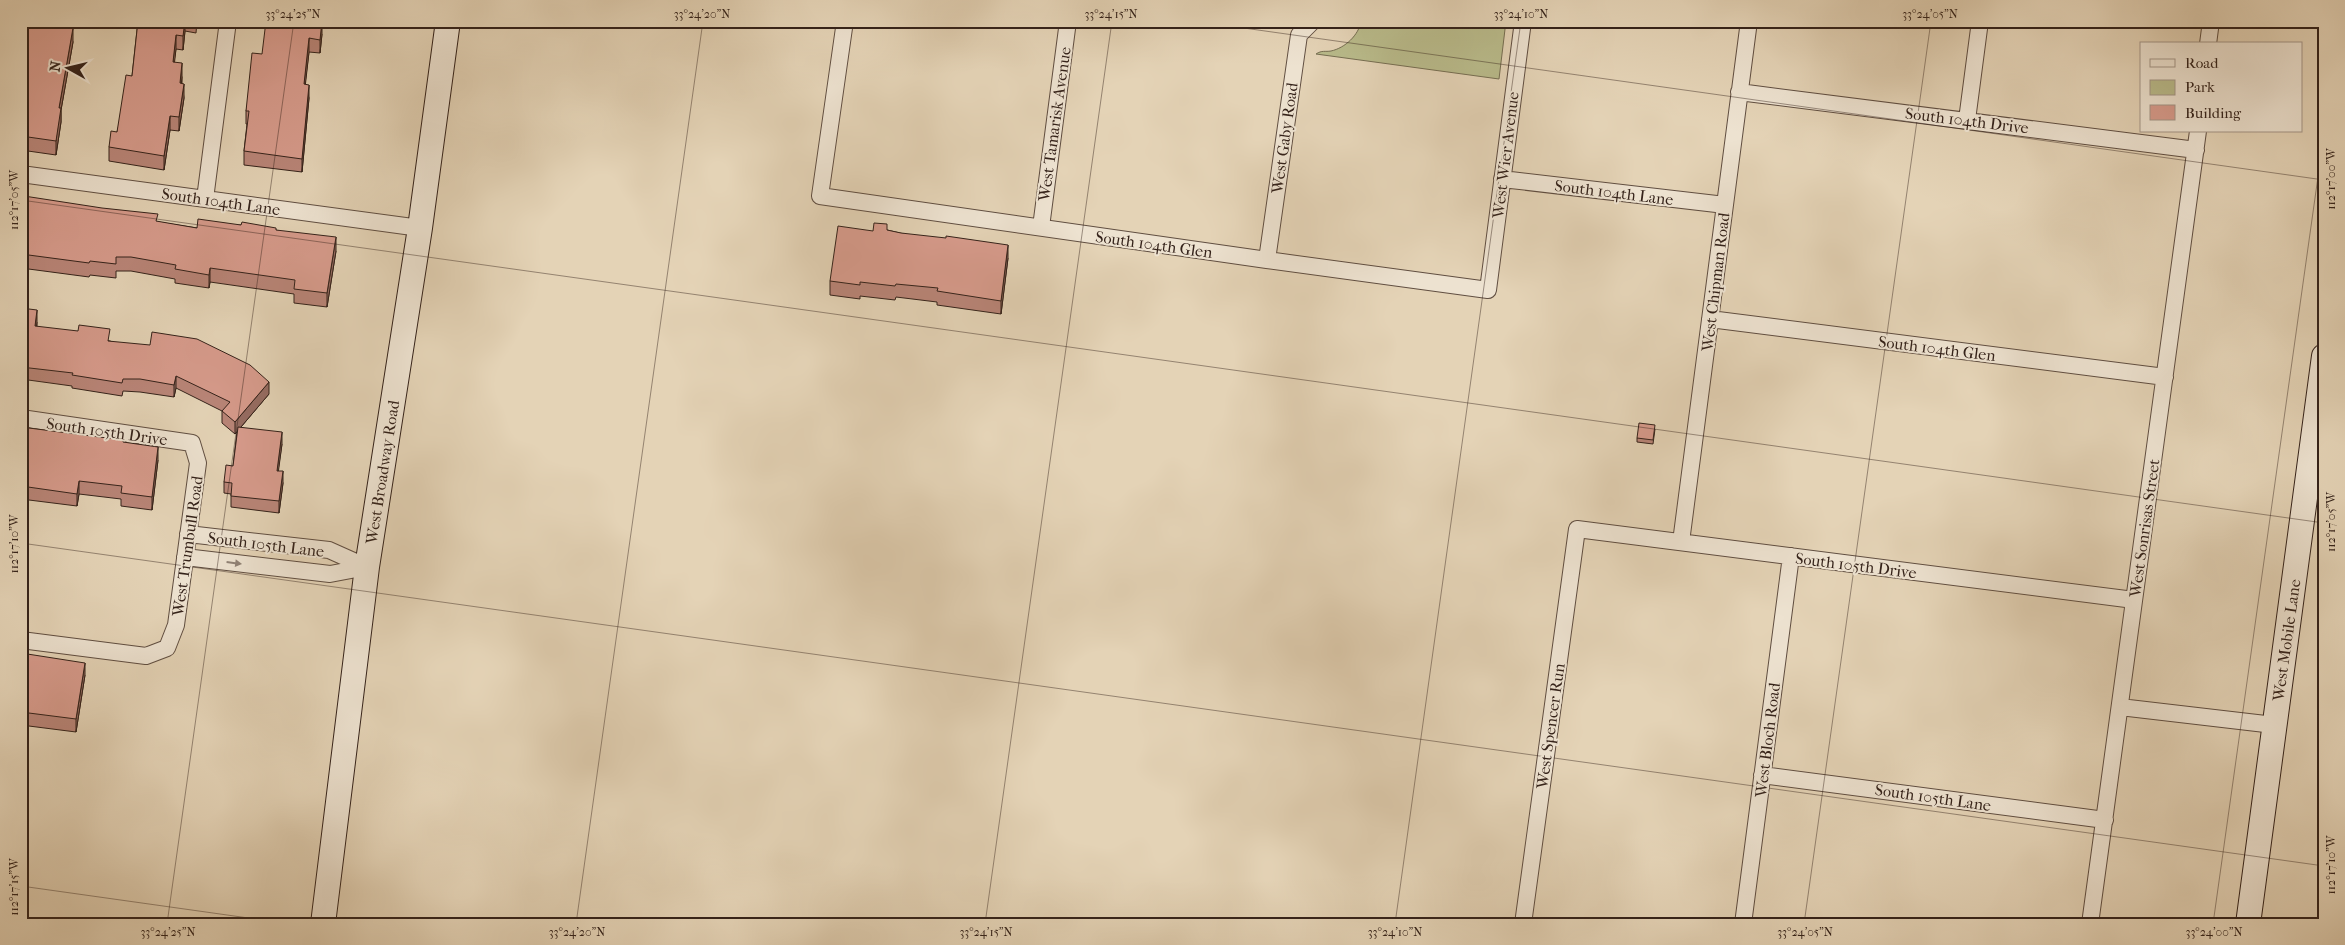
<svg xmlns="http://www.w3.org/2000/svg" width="2345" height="945" font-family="'IM FELL French Canon',serif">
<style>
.green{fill:#b9bb8b;stroke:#766e52}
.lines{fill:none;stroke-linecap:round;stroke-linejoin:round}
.street-casing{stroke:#604e41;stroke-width:18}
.secondary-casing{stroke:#34221a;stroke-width:26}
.street{stroke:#ede2d0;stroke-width:16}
.secondary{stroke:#ede2d0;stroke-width:24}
.wall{fill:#b98578;stroke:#34221a}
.shaded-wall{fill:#966c62;stroke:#34221a}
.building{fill:#d79b8c;stroke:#34221a}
.oneway{fill:#908275}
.ticks{fill:none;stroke:#34221a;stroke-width:1;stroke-opacity:0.45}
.labels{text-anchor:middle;stroke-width:4;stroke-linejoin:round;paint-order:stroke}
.street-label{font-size:16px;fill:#34221a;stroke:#ede2d0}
.neatline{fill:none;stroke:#34221a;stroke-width:2}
.ticks-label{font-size:12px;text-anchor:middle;fill:#34221a}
</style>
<rect width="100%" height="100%" fill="#e4d3b6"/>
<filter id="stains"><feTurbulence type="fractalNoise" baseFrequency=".004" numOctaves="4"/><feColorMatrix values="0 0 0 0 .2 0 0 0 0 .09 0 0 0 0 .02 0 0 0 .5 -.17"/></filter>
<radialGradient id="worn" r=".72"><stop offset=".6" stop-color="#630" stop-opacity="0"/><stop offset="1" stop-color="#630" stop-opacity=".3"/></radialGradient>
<path class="green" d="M1361,21H1506L1499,79L1316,54C1322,50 1325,52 1331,51C1345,48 1359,35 1361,21Z"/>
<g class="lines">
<g class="street-casing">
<path id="street" d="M845,21L820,196L1267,260L1488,290L1523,21
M2208,44L2211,21
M1739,92L2196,150
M1967,120L1980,21
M21,174L420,228
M1502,179L1725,205
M205,199L228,21
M1041,227L1068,21
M1267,260L1299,35L1313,21
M1710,319L2165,377
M21,418L192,443L198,463L176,625L167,648L146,656L21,640
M188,534L329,550L367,567
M1681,542L1749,21
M185,557L330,574L367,567
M2120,707L2274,725
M1762,775L2105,820
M1523,924L1577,529L2134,600
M1743,924L1791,556
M2090,924L2198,131"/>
</g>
<g class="secondary-casing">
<path id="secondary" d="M323,924L367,567L420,228L448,21
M2248,924L2324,356"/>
</g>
<use href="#street" class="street"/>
<use href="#secondary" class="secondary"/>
</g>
<path class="wall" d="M21,21H68V27L73,42L61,110V122L56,155L21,150Z
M138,21H197L196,33L185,31L183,50L176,49L174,62L182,77V83L184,98L179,131L170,130L164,170L109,161V147L117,132L132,76Z
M322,34L320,53L309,52L305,84L309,98L302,172L244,165V151L247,124H246V111L262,54Z
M21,201L197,228L241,225L276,230L336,251L327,307L294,303V294L210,282L209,288L175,283V279L131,271H116V278L90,275L89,277L21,268Z
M887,230L1008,258L1001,314L937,305V302L896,297L895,300L860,296V299L830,295V281L873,231Z
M21,308L37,322V327L110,341L269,394L241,427L282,444L278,471L283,483L279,513L231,507V494L224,493V482L233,466L237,432L235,434L222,423V411L176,388L174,397L140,392L123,391L122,396L72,388V386L21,379Z
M21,427L123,442L158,460L152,510L121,506V499L79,494L77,506L21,499Z
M1655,429L1653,444L1637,442V438Z
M21,653L85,675L76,732L21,725Z"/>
<path class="shaded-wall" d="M185,21V31L183,50V36Z
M322,21V34L320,53V40Z
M73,28V42L61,110V122L56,155V141L59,108Z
M176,35V49L173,76V62Z
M309,38V52L304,97V84Z
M182,63V77L180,97V83Z
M184,84V98L179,131V117Z
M309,85V98L302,172V159Z
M170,116V130L164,170V156Z
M336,237V251L327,307V293Z
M1008,245V258L1001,314V301Z
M210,268V282L209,288V275Z
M37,310V322L35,339V326Z
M176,376V388L174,397V385Z
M269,382V394L235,434V422Z
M282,432V444L277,482V471Z
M158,447V460L152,510V497Z
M283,471V483L279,513V501Z
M79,481V494L77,506V494Z
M85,663V675L76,732V719Z"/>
<path class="building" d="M21,21H67L66,27L73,28L59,108H61L56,141L21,136Z
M138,21H185L183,36L176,35L173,62L182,63L180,83L184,84L179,117L170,116L164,156L109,147L111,131L117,132L126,75L132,76Z
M266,21H322L320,40L309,38L304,84L309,85L302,159L244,151L249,111H246L252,53L262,54Z
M24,196L102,208L158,214L156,221L197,228L198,219L241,225L242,222L276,228V230L336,237L327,293L294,289L295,280L210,268L209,275L175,269L176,265L131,257H116V264L90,261L89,263L21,254V201H23Z
M874,223L887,224V230L901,233L946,238V236L1008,245L1001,301L937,291L938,288L896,284L895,286L860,282V285L830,281L838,226L873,231Z
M21,308L37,310L35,326L78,331L79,325L110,329L108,341L150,345L152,332L197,339L250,365L269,382L235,422L222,411L230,402L176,376L174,385L140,379H123L122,383L72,375L73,373L21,367Z
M1639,423L1655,425L1653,440L1637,438Z
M21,427L123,440V442L158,447L152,497L121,493L122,486L79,481L77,494L21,486Z
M238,427L282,432L277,471H283L279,501L231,496L232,483L224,482L226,465L233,466Z
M21,653L85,663L76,719L21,712Z"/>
<defs><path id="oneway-solid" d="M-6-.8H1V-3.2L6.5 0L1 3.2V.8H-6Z" transform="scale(1.25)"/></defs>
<use class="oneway" href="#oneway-solid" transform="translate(234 563) rotate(7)"/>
<path class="ticks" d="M1194,21L2324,180M21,200L2324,523M21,543L2324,866M21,886L291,924M167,924L294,21M576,924L703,21M985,924L1112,21M1395,924L1521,21M1804,924L1931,21M2213,924L2324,134"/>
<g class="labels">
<g class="street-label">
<text transform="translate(1967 120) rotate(7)" y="6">South 104th Drive</text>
<text transform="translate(1054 124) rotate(-82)" y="6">West Tamarisk Avenue</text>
<text transform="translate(1284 138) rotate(-82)" y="6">West Gaby Road</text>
<text transform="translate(1505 155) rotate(-83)" y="6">West Wier Avenue</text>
<text transform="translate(1614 192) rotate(7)" y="6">South 104th Lane</text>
<text transform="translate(221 201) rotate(8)" y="6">South 104th Lane</text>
<text transform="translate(1154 244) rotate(8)" y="6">South 104th Glen</text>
<text transform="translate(1715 282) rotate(-83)" y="6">West Chipman Road</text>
<text transform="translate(1937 348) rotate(7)" y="6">South 104th Glen</text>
<text transform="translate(107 431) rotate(8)" y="6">South 105th Drive</text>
<text transform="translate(382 472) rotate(-81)" y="6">West Broadway Road</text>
<text transform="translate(2144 528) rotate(-82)" y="6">West Sonrisas Street</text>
<text transform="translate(266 544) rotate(7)" y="6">South 105th Lane</text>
<text transform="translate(187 546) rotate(-82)" y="6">West Trumbull Road</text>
<text transform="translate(1856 565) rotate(7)" y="6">South 105th Drive</text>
<text transform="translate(2286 640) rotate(-82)" y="6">West Mobile Lane</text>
<text transform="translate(1550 726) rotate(-82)" y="6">West Spencer Run</text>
<text transform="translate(1767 740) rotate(-83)" y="6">West Bloch Road</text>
<text transform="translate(1933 797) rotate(8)" y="6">South 105th Lane</text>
</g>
</g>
<rect width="2345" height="945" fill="none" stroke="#e4d3b6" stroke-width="55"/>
<rect x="2140" y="42" width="162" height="90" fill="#ede2d0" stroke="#a39587"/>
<rect x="2150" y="59" width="25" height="8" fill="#ede2d0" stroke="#a39587"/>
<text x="2185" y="68" font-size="15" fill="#34221a">Road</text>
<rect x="2150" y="80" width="25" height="15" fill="#b9bb8b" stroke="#a39587"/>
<text x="2185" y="92" font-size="15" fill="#34221a">Park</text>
<rect x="2150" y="105" width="25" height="15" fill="#d79b8c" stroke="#a39587"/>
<text x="2185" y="118" font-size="15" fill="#34221a">Building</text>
<g transform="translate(68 68) rotate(278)" stroke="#ede2d0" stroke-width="4" paint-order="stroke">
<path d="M0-4L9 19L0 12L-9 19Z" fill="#34221a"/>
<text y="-8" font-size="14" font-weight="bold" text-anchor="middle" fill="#34221a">N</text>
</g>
<rect x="28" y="28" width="2290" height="890" class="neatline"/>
<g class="ticks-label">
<text x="293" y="18">33°24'25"N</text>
<text x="702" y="18">33°24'20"N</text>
<text x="1111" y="18">33°24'15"N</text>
<text x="1521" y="18">33°24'10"N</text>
<text x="1930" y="18">33°24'05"N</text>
<text transform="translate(2331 179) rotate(-90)" y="4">112°17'00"W</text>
<text transform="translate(14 200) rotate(-90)" y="4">112°17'05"W</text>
<text transform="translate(2331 522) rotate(-90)" y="4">112°17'05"W</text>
<text transform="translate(14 544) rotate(-90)" y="4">112°17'10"W</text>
<text transform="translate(2331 865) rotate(-90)" y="4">112°17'10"W</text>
<text transform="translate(14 887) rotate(-90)" y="4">112°17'15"W</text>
<text x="168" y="936">33°24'25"N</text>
<text x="577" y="936">33°24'20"N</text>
<text x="986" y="936">33°24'15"N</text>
<text x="1395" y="936">33°24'10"N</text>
<text x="1805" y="936">33°24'05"N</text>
<text x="2214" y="936">33°24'00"N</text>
</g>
<rect width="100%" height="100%" filter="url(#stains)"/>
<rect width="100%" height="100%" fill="url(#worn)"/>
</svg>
